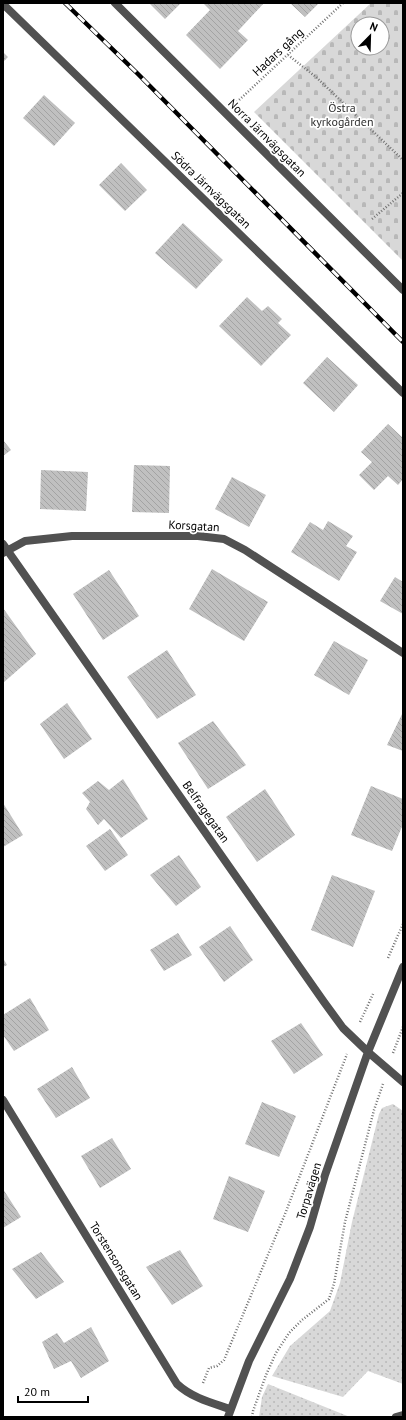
<svg xmlns="http://www.w3.org/2000/svg" width="406" height="1420" font-family="'PT Sans',sans-serif">
<style>
.grass{fill:url(#grass-dots)}
.cemetery{fill:url(#cemetery-stones);fill-rule:evenodd}
.building{fill:url(#building-back-hatch)}
.lines{fill:none;stroke-linecap:round;stroke-linejoin:round}
.path{stroke:#737373;stroke-width:2.5;stroke-dasharray:1 2;stroke-linecap:butt}
.lane{stroke:#515151;stroke-width:8}
.street{stroke:#515151;stroke-width:8}
.rail-casing{stroke:#000;stroke-width:4.5}
.rail{stroke:#fff;stroke-width:3;stroke-dasharray:9;stroke-linecap:butt}
.labels{text-anchor:middle;stroke-width:3.5;stroke-linejoin:round;paint-order:stroke}
.street-label{font-size:12px;fill:#000;stroke:#fff}
.park-label{font-size:12px;fill:#2f2f2f;stroke:#fff}
</style>
<defs>
<pattern id="grass-dots" width="8" height="8" patternUnits="userSpaceOnUse"><rect width="8" height="8" fill="#d8d8d8"/><path d="M2 2h.1M6 6h.1" fill="none" stroke="#b8b8b8" stroke-width="1.8" stroke-linecap="round"/></pattern>
<pattern id="cemetery-stones" width="16" height="16" patternUnits="userSpaceOnUse"><rect width="16" height="16" fill="#d8d8d8"/><path d="M2 7V4a2 2 0 0 1 4 0v3zM10 15v-3a2 2 0 0 1 4 0v3z" fill="#b8b8b8"/></pattern>
<pattern id="building-back-hatch" width="6" height="6" patternUnits="userSpaceOnUse"><rect width="6" height="6" fill="#c0c0c0"/><path d="M-1 5l2 2M0 0l6 6M5-1l2 2" fill="none" stroke="#a3a3a3"/></pattern>
</defs>
<rect width="100%" height="100%" fill="#fff"/>
<path class="grass" d="M393,1104L403,1111V1384L368,1371L343,1397L272,1376L290,1346L330,1311L340,1283L352,1222L379,1114L382,1108Z
M268,1384L350,1417H259L262,1397Z"/>
<path class="cemetery" d="M371,3H403V261L254,112ZM358,24H382V48H358Z"/>
<path class="building" d="M149,3H181L165,19Z
M203,3H264L238,31L248,40L220,69L186,35L210,10Z
M290,3H319L305,17Z
M3,52L8,57L3,62Z
M44,95L75,123L54,146L23,118Z
M121,163L147,190L125,211L99,185Z
M183,223L223,260L196,289L155,253Z
M247,297L262,311L268,306L282,319L278,323L291,335L261,366L219,326Z
M327,357L358,385L334,412L303,383Z
M388,424L403,438V479L398,485L388,476L374,490L359,475L372,462L361,452Z
M3,440L11,450L3,456Z
M134,465L170,466L169,513L132,512Z
M41,470L88,472L86,511L40,509Z
M232,477L266,495L249,527L215,509Z
M328,521L353,536L346,546L357,552L339,581L291,552L310,522L323,530Z
M212,569L268,602L244,641L189,609Z
M109,570L139,616L103,640L73,594Z
M395,577L403,582V614L380,601Z
M3,608L36,654L3,683Z
M334,641L368,660L349,695L314,675Z
M167,650L196,695L157,719L127,677Z
M67,703L92,739L64,759L40,724Z
M403,712V751L387,745Z
M213,721L246,765L208,789L178,743Z
M123,779L148,819L121,838L104,819L98,825L86,809L90,802L82,793L98,781L109,790Z
M371,786L403,799V824L392,851L351,835Z
M265,789L295,835L257,862L226,817Z
M3,803L23,835L3,847Z
M110,829L128,855L105,871L86,846Z
M179,855L201,887L176,906L150,875Z
M332,875L375,891L353,947L311,930Z
M230,926L253,960L224,982L199,947Z
M178,933L192,955L164,971L150,950Z
M3,958L7,965L3,967Z
M30,998L49,1030L14,1051L3,1035V1015Z
M301,1023L323,1055L294,1074L271,1041Z
M72,1067L90,1098L56,1118L37,1089Z
M262,1102L296,1116L279,1157L245,1144Z
M112,1138L131,1169L100,1188L81,1156Z
M229,1176L265,1191L248,1232L213,1219Z
M3,1189L21,1217L3,1228Z
M180,1250L203,1286L172,1305L146,1267Z
M41,1252L64,1282L36,1299L12,1269Z
M91,1327L109,1361L81,1378L71,1361L54,1369L42,1342L57,1333L64,1343Z"/>
<g class="lines">
<path class="path" d="M288,55L316,77L403,160
M237,102L343,3
M372,219L403,193
M388,958L403,924
M360,1022L374,992
M393,1053L403,1027
M203,1383L209,1368L217,1366L224,1360L285,1214L347,1054
M252,1417L253,1411L266,1375L276,1353L289,1333L302,1320L329,1299L334,1284L345,1222L374,1110L383,1084"/>
<path class="lane" d="M396,1417L403,1415"/>
<path class="street" d="M115,3L403,290
M3,4L403,393
M3,544L324,1002L343,1028L368,1052L403,1082
M3,553L25,541L72,536H198L224,539L245,550L403,653
M3,1100L177,1384C192,1398 212,1403 230,1409
M228,1417L249,1361L290,1279L310,1227L325,1175L368,1052L403,967"/>
<g class="rail-casing">
<path id="rail" d="M65,3L138,74L403,342"/>
</g>
<use href="#rail" class="rail"/>
</g>
<g class="labels">
<g class="street-label">
<text transform="translate(278 52) rotate(-43)" y="4">Hadars gång</text>
<text transform="translate(267 138) rotate(45)" y="4">Norra Järnvägsgatan</text>
<text transform="translate(211 190) rotate(44)" y="4">Södra Järnvägsgatan</text>
<text transform="translate(194 526) rotate(3)" y="4">Korsgatan</text>
<text transform="translate(206 812) rotate(55)" y="4">Belfragegatan</text>
<text transform="translate(309 1191) rotate(-73)" y="4">Torpavägen</text>
<text transform="translate(116 1261) rotate(58)" y="4">Torstensonsgatan</text>
</g>
<g class="park-label">
<text x="342" y="112">Östra<tspan x="342" dy="14">kyrkogården</tspan></text>
</g>
</g>
<rect width="406" height="1420" fill="none" stroke="#000000" stroke-width="8"/>
<g transform="translate(370 36) rotate(23)"><circle r="19" fill="#ffffff" stroke="#999999"/>
<path d="M0-3L7 15L0 10L-7 15Z" fill="#000000"/>
<text y="-6" font-size="11" font-weight="bold" text-anchor="middle" fill="#000000">N</text>
</g>
<path d="M18 1396v6h70v-6" fill="none" stroke="#000000" stroke-width="2"/>
<text x="24" y="1396" font-size="12" fill="#000000" stroke="#ffffff" stroke-width="3" paint-order="stroke">20 m</text>
</svg>
